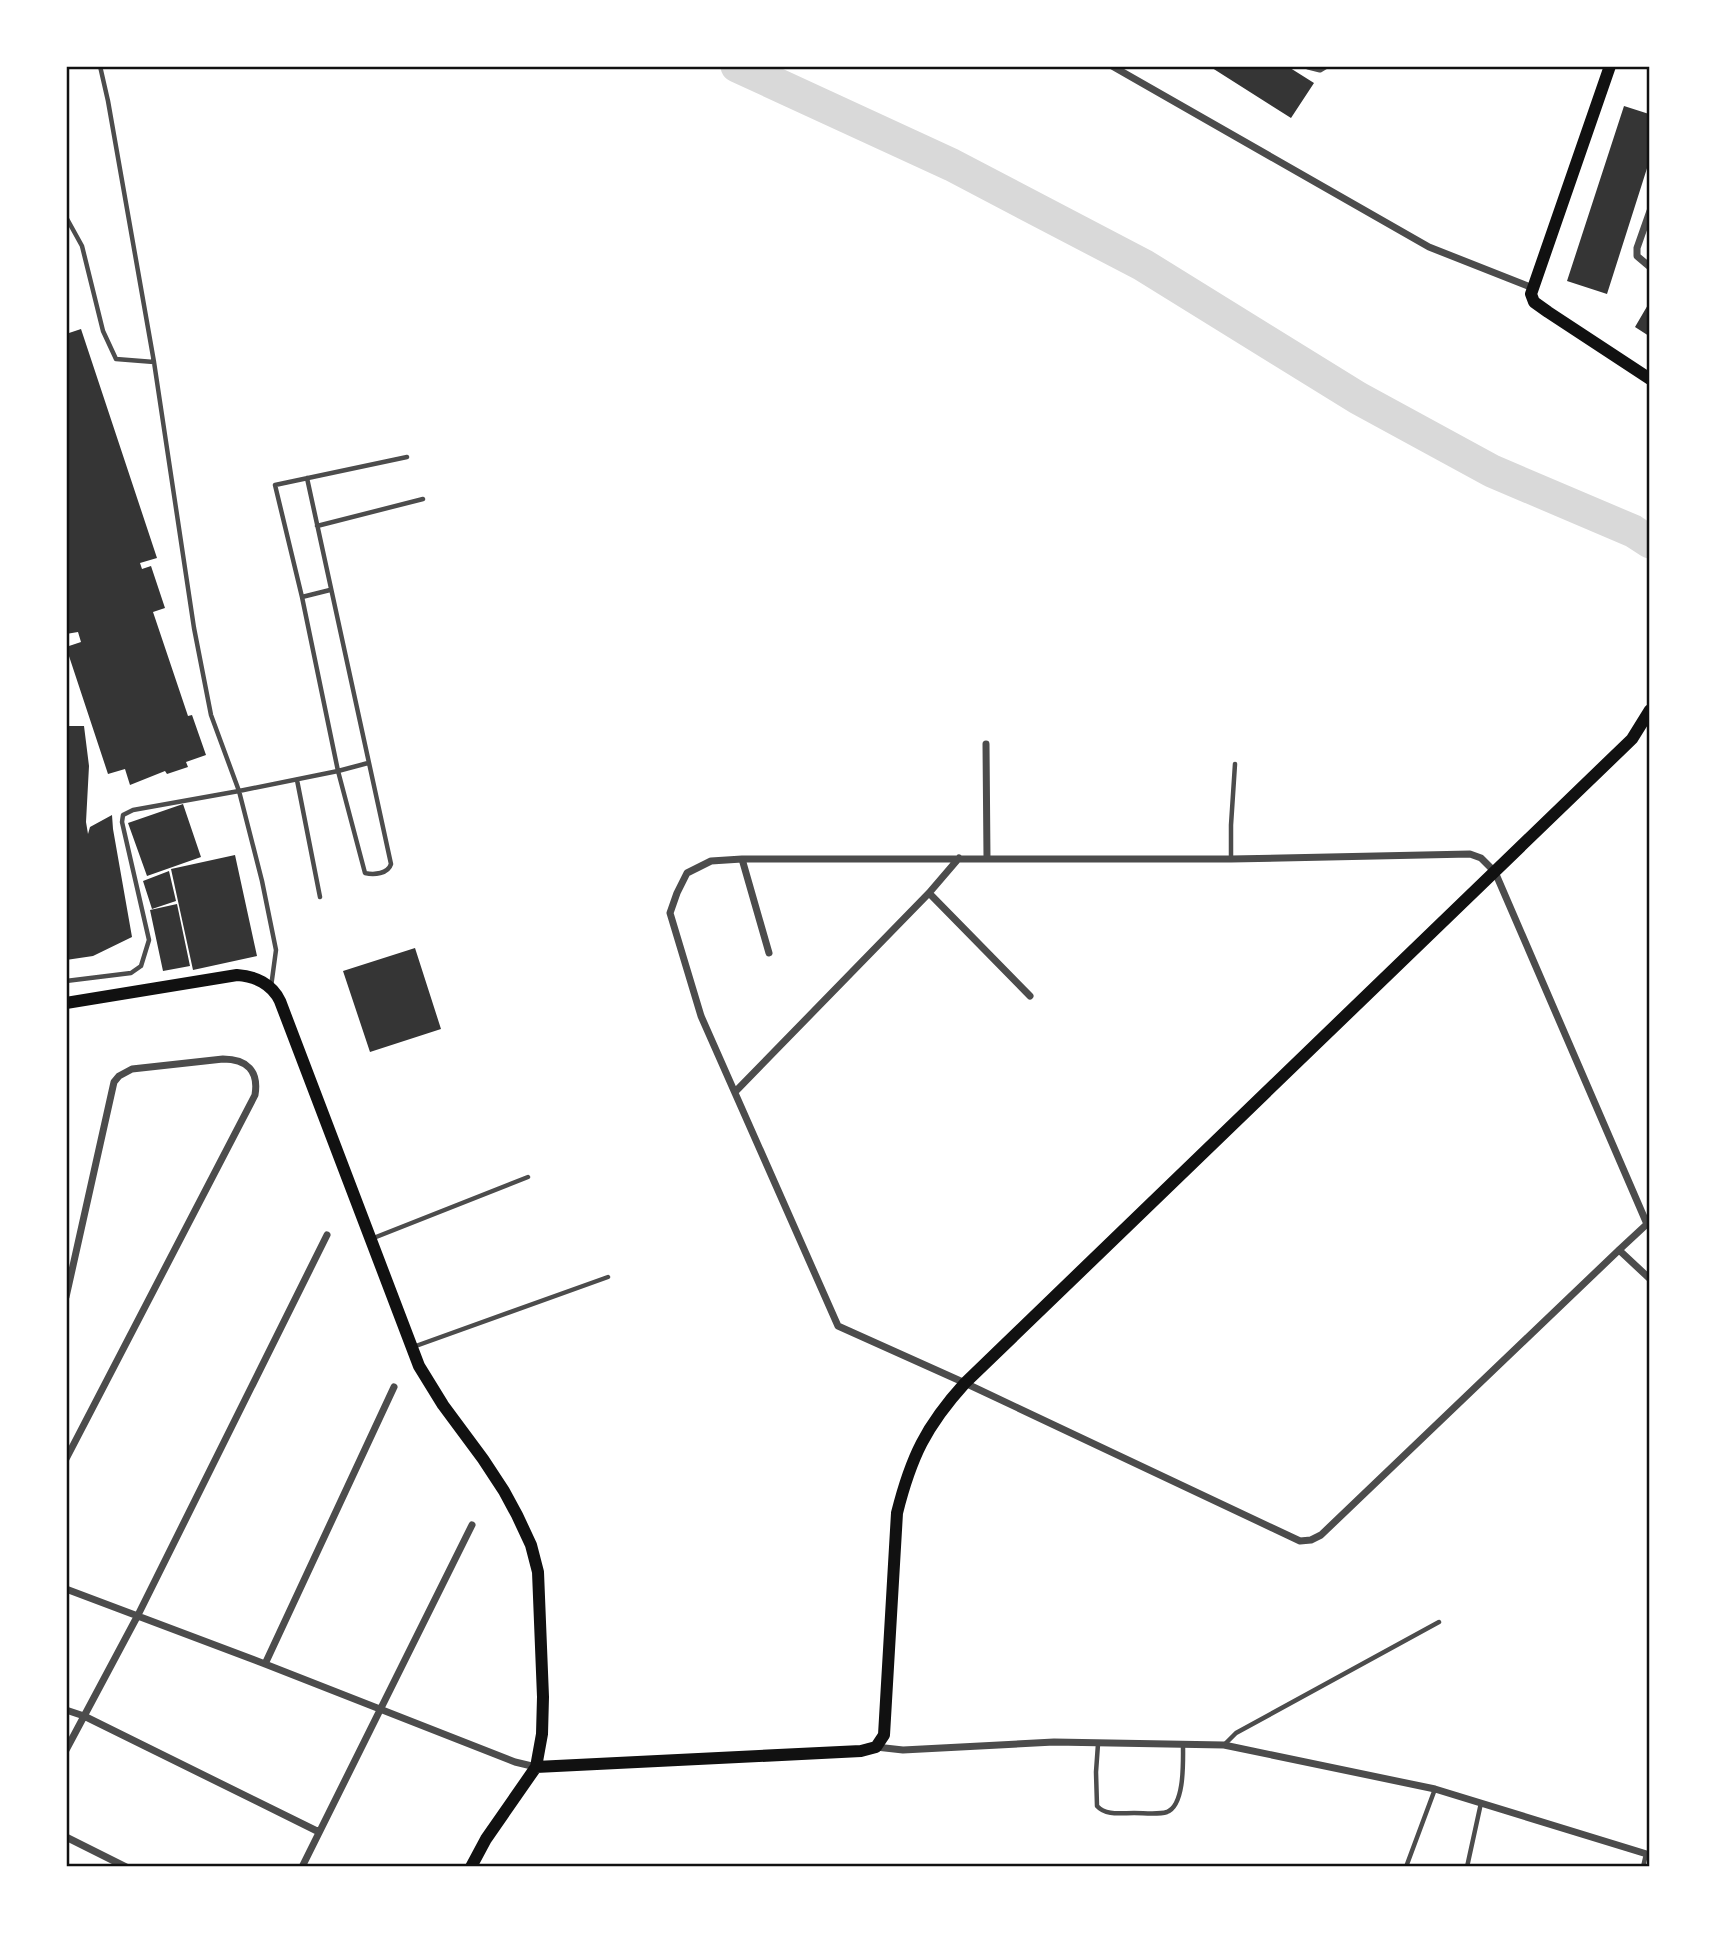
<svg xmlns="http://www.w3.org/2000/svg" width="1716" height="1933" font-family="'Alegreya Sans',sans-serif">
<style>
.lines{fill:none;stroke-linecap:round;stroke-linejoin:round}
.river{stroke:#d9d9d9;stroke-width:33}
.building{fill:#353535}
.service{stroke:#4c4c4c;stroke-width:4.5}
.minor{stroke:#4c4c4c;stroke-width:7}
.secondary{stroke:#111;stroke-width:12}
.neatline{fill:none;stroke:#111;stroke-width:2.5}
</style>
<rect width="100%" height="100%" fill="#fff"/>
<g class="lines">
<path class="river" d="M737,66L952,165L1143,265L1358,398L1492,471L1633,531L1650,542"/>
</g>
<path class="building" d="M1209,66H1287L1314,83L1291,118Z
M1624,106L1649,114V162L1607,294L1567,281Z
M1649,303V336L1635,327Z
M81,329L157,558L140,563L142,569L151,566L165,608L153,612L188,716L192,715L206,755L186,762L188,767L167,774L165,771L130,785L125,769L108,774L66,647L81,642L78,632L66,634V334Z
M66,726H84L89,766L86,822L88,834L90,827L112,815L113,829L132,937L93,956L66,960Z
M183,804L201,857L147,876L128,823Z
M235,855L257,956L193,970L171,869Z
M169,871L176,901L152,909L143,881Z
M177,904L190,966L163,971L150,910Z
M415,948L441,1029L370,1052L343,971Z"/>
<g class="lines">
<path class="service" d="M100,66L108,101L154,362
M66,217L82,246L103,331L116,359L154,362L194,628L211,715L239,791L262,881L276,950L271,987
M317,526L423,499
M302,597L330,590
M368,763L338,771L302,597L275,485L407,457
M297,780L320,897
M1231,859V825L1235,764
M66,981L131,973L141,966L149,940L122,822L123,815L133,810L239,791L338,771L365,873C374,875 388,874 391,864L307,478
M371,1239L528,1177
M413,1347L608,1277
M1098,1744L1096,1772L1097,1806C1106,1816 1121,1813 1134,1813C1144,1813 1158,1815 1167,1812C1185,1805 1183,1761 1183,1744
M1225,1744L1236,1733L1439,1622
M1406,1867L1435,1789
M1467,1867L1481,1803
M1643,1867L1646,1854"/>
<path class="minor" d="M1112,66L1429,247L1533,288
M1308,66L1320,69L1325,66
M1650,211L1637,248V256L1650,267
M986,744L987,858
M742,859L769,953
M929,893L1030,996
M735,1092L929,893L959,858
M1647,1224L1495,872L1481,858L1470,854L1231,859H742L711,861L687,873L677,893L670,913L701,1016L838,1326L965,1383L1300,1541L1311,1540L1321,1535L1619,1250L1647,1224L1650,1222
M1619,1250L1650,1279
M66,1297L114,1082L119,1076L132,1069L223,1059C247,1059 259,1071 255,1095L66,1459
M66,1589L265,1664L515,1762L536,1767
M265,1664L394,1387
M66,1710L84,1716L319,1832
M876,1747L903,1750L1054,1742L1224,1745L1435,1789L1650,1855
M66,1750L138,1615L327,1235
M66,1837L126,1867
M302,1867L472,1525"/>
<path class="secondary" d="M1610,66L1531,294L1534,302L1548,312L1650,379
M66,1003L237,975C255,976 272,984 280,1001L419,1366L443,1405L483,1459L504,1491L517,1515L531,1545L538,1572L543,1697L542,1734L536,1767L486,1839L471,1867
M536,1767L861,1751L876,1747L884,1735L897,1513C911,1457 926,1426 965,1383L1632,739L1650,710"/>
</g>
<rect width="1716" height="1933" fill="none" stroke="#ffffff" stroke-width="136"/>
<rect x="68" y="68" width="1580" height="1797" class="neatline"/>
</svg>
